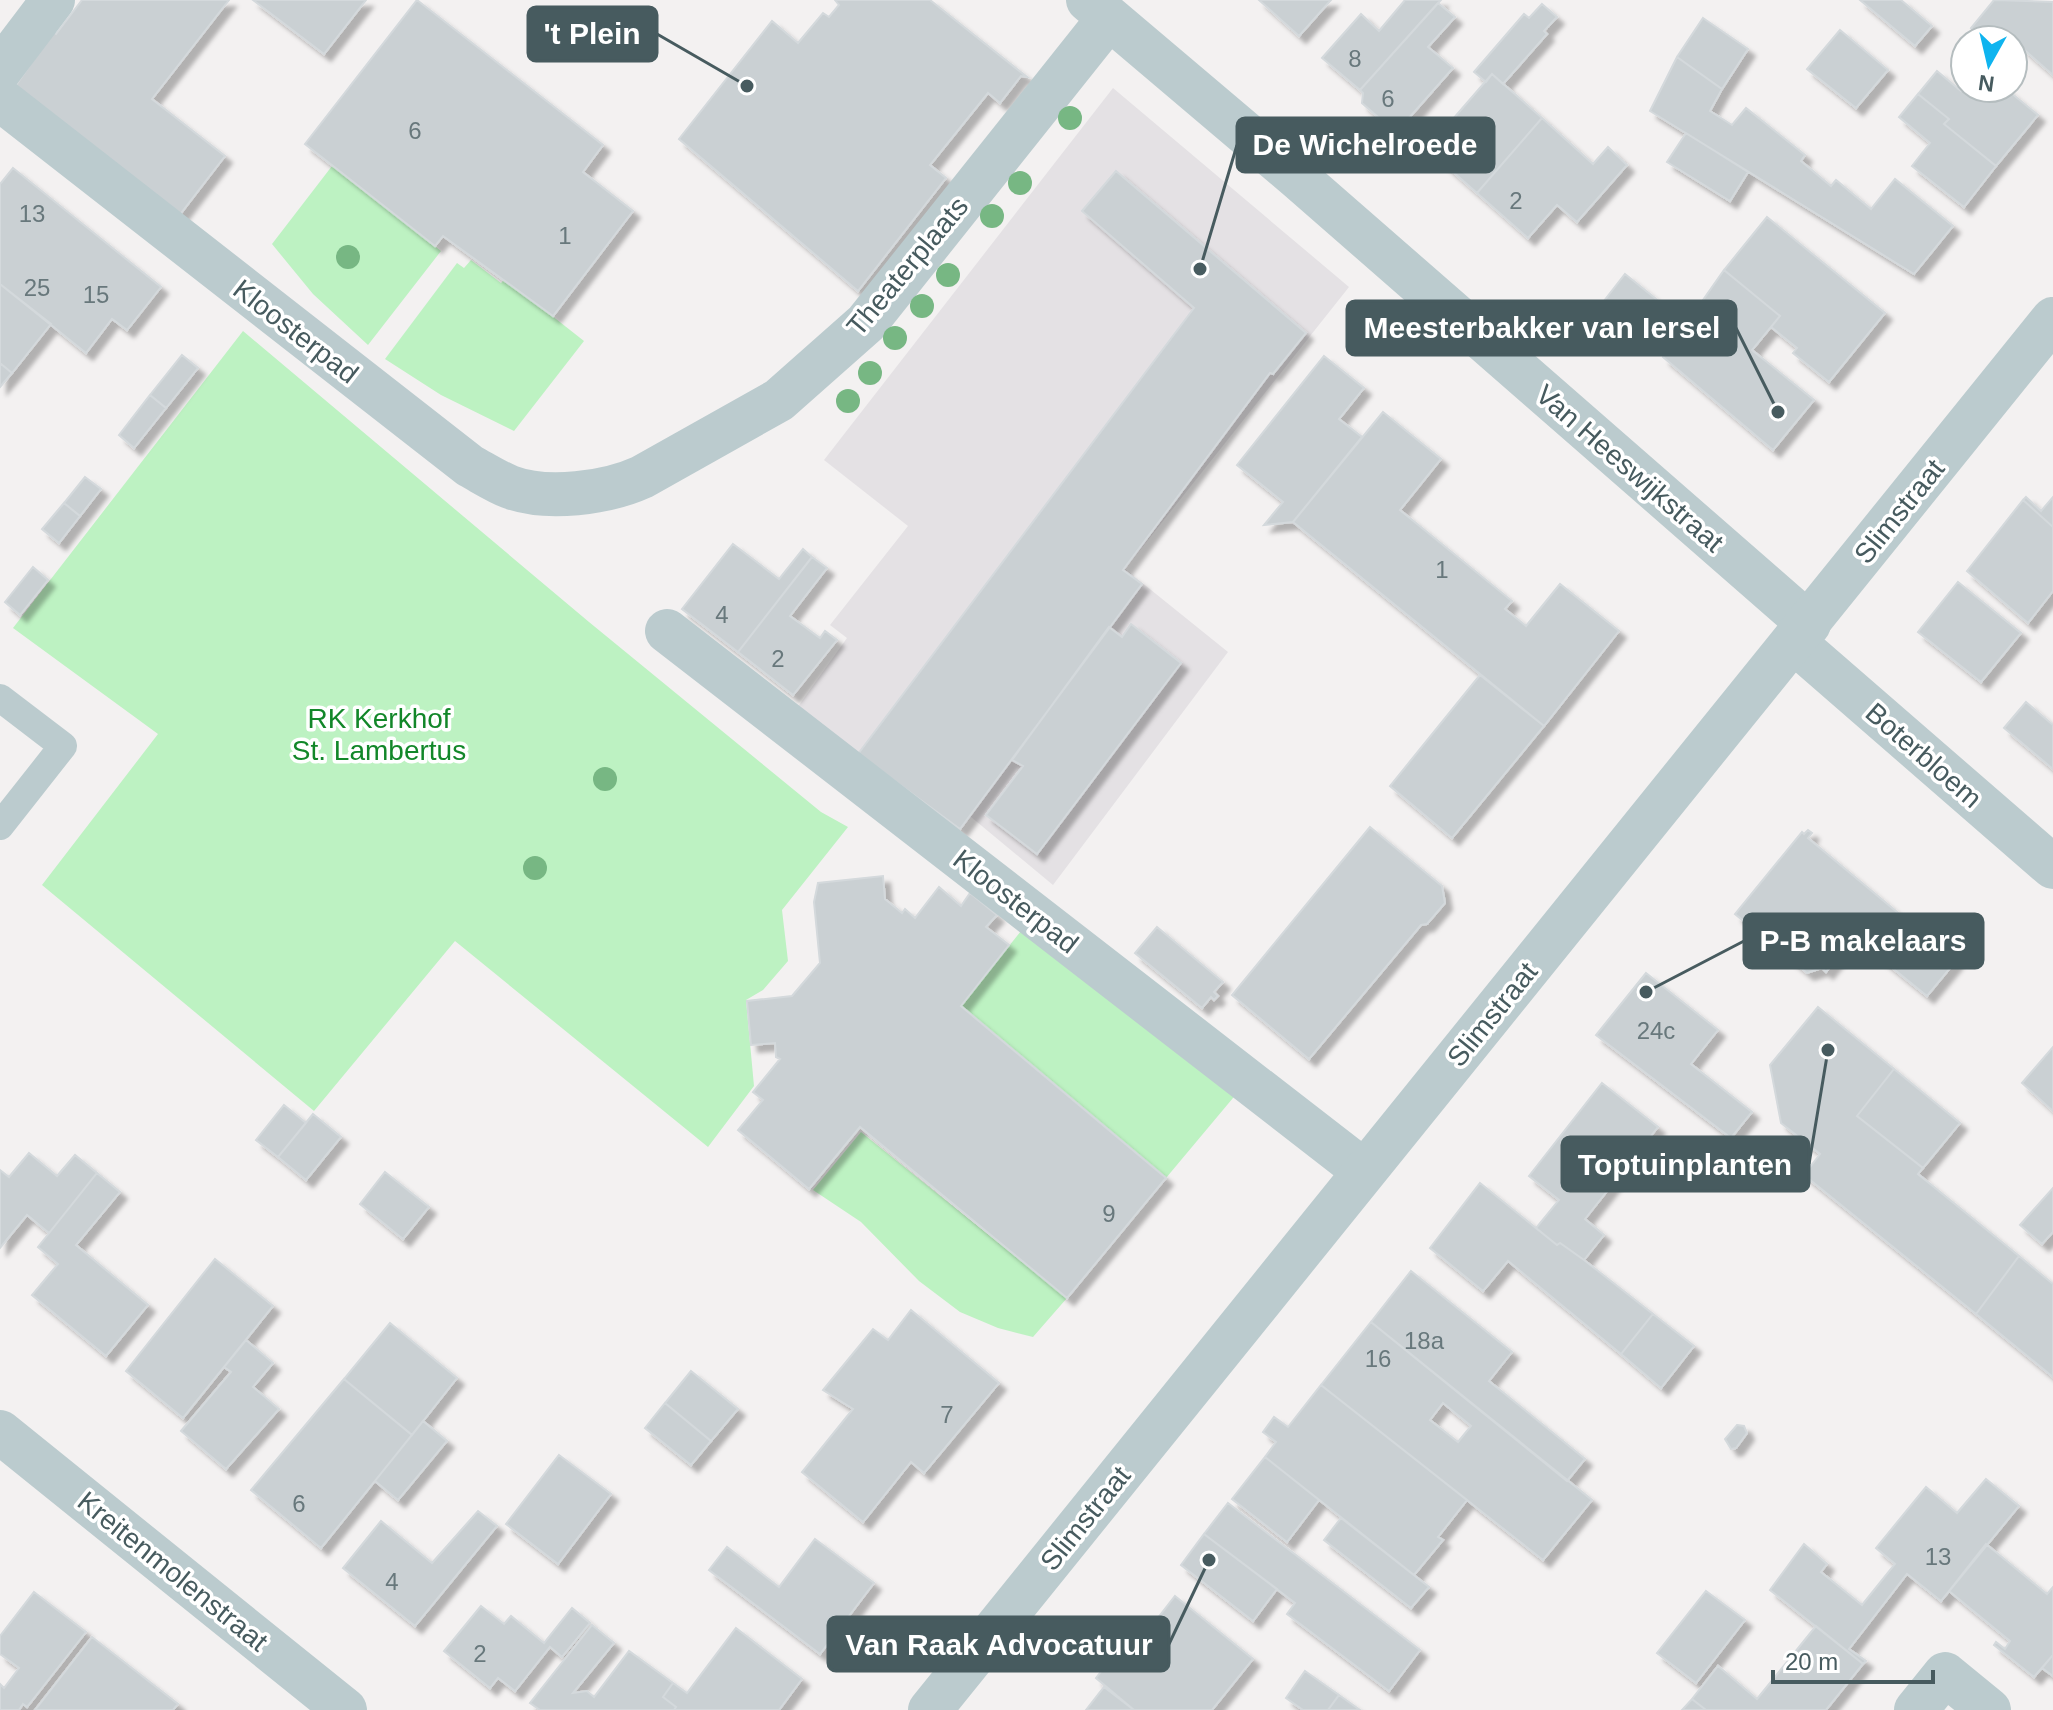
<svg xmlns="http://www.w3.org/2000/svg" width="2053" height="1710" font-family="Helvetica,sans-serif">
<style>
.education{fill:#e4e1e4}
.green{fill:#bdf2c2}
.building{fill:#cad0d3;stroke:#d4d9dc;stroke-width:2;fill-rule:evenodd;filter:url(#shadow)}
.lines{fill:none;stroke-linecap:round;stroke-linejoin:round}
.service{stroke:#bbcbce;stroke-width:28}
.minor{stroke:#bbcbce;stroke-width:44}
.tertiary{stroke:#bbcbce;stroke-width:44}
.tree{fill:#77b783}
.labels{text-anchor:middle;stroke-width:7;stroke-linejoin:round;paint-order:stroke}
.number-label{font-size:24px;fill:#68787c}
.street-label{font-size:28px;fill:#475b5f;stroke:#fff}
.park-label{font-size:28px;fill:#128729;stroke:#fff}
.leader{fill:none;stroke:#475b5f;stroke-width:3}
.callout-dot{fill:#475b5f;stroke:#fff;stroke-width:3}
.callout{fill:#475b5f;stroke:#475b5f;stroke-width:3}
.callout-label{font-size:30px;text-anchor:middle;font-weight:bold;fill:#fff}
</style>
<defs>
<filter id="shadow"><feDropShadow dx="7" dy="7" stdDeviation="2" flood-color="#0004"/></filter>
</defs>
<rect width="100%" height="100%" fill="#f3f1f1"/>
<path class="education" d="M1113,88L1349,287L1125,569L1228,652L1053,885L971,817L960,830L797,708L847,638L830,625L908,526L824,460Z"/>
<path class="green" d="M332,166L441,251L368,345L313,294L272,244Z
M471,260L501,283L505,279L584,341L514,431L441,395L385,359L457,263L464,268Z
M243,331L589,622L821,812L848,827L782,910L788,961L763,990L746,1000L754,1086L708,1147L455,941L314,1111L42,885L158,734L13,628Z
M1029,921L1238,1092L1166,1178L961,1006Z
M861,1132L1067,1298L1033,1337L998,1328L960,1312L919,1281L861,1222L813,1190Z"/>
<path class="building" d="M82,0H229L152,99L225,156L178,217L14,88L53,32L56,34Z
M253,0H366L324,54Z
M417,0L603,145L583,172L633,211L553,316L443,236L435,246L305,144Z
M835,0H930L1027,77L1021,76L1000,103L988,93L930,165L946,178L858,291L679,139L772,21L798,43L823,13L829,17L839,5Z
M1259,0H1331L1299,36Z
M1405,0H1441L1360,90L1322,58L1361,14L1379,31Z
M1860,0H1901L1932,26L1915,46Z
M1994,0L2053,2V75L2013,40H1986L1971,28Z
M1438,3L1455,17L1428,47L1453,68L1401,127L1395,122L1387,125L1362,103L1363,93L1360,90Z
M1542,4L1557,17L1544,31L1547,34L1503,84L1492,74L1486,82L1474,72L1524,14L1529,18Z
M1703,18L1748,49L1722,89L1677,57Z
M1840,30L1888,70L1856,108L1807,69Z
M1677,57L1722,89L1710,111L1732,125L1746,108L1805,155L1801,161L1831,186L1836,180L1871,209L1895,179L1953,226L1914,274L1650,111Z
M1937,71L1961,91L1965,86L1972,90L2005,88L2038,115L1996,166L1944,124L1949,119L1918,94Z
M1492,74L1542,118L1477,193L1427,149Z
M1918,94L1949,119L1944,124L1996,166L1964,207L1912,166L1930,143L1899,117Z
M1542,118L1593,164L1608,147L1627,165L1577,222L1557,205L1528,238L1477,193Z
M1686,133L1748,172L1730,201L1667,162Z
M13,168L161,287L127,330L112,319L86,353L0,284V184Z
M1116,171L1306,333L1273,374L1270,373L1123,570L1142,584L960,829L858,754L1194,308L1082,211Z
M1767,217L1885,313L1829,382L1793,353L1797,348L1771,327L1780,316L1724,270Z
M1724,270L1780,316L1752,350L1814,400L1773,450L1663,357Z
M1625,274L1666,307L1640,339L1600,306Z
M0,284L51,324L12,373L0,363Z
M182,355L198,368L166,408L150,395Z
M1324,356L1364,388L1339,419L1362,437L1293,522L1264,525L1283,502L1237,465Z
M0,363L12,373L0,387Z
M150,395L166,408L134,448L119,435Z
M1383,412L1441,459L1400,510L1512,601L1505,609L1526,626L1560,584L1619,631L1544,726L1293,522Z
M85,477L101,489L80,516L64,503Z
M2026,497L2041,511L2053,497V527L2023,500Z
M2023,500L2053,527V591L2028,623L1967,571Z
M64,503L80,516L59,543L42,529Z
M733,544L779,579L803,549L812,557L738,652L682,609Z
M812,557L827,568L790,616L820,638L825,631L837,640L793,695L738,652Z
M33,567L48,580L20,615L5,602Z
M1958,582L2021,633L1981,682L1918,632Z
M1131,624L1181,663L1037,854L986,815L1023,766L1012,760L1109,627L1122,637Z
M1480,675L1544,726L1452,838L1390,786Z
M2026,702L2053,725V769L2004,728Z
M1370,827L1442,886L1445,903L1427,924L1421,925L1309,1059L1232,995Z
M1808,830L1812,833L1808,838L1956,961L1927,996L1843,928L1835,937L1836,950L1841,954L1826,972L1822,968L1807,973L1735,914L1802,832L1804,834Z
M883,876L885,899L902,913L905,909L915,918L939,887L961,906L970,893L997,915L986,927L1009,945L961,1006L1166,1178L1067,1298L860,1127L809,1189L738,1130L763,1100L753,1092L780,1059L776,1057L775,1043L751,1045L747,1001L792,996L820,963L814,902L818,883Z
M1157,927L1223,982L1214,992L1218,996L1214,1000L1211,997L1202,1008L1135,953Z
M1646,973L1718,1030L1691,1064L1752,1112L1731,1138L1596,1035Z
M1818,1007L1894,1069L1857,1116L1923,1168L1918,1174L2019,1256L1976,1314L1804,1175L1820,1154L1781,1123L1770,1065Z
M2053,1047V1111L2022,1083Z
M1894,1069L1960,1123L1923,1168L1857,1116Z
M1602,1083L1658,1127L1585,1219L1604,1235L1584,1260L1560,1243L1557,1245L1536,1228L1559,1200L1529,1176Z
M284,1105L306,1123L278,1157L256,1140Z
M313,1114L341,1137L306,1180L278,1157Z
M29,1153L57,1176L75,1155L97,1173L49,1233L27,1215L0,1248V1170L9,1177Z
M385,1172L429,1207L403,1239L360,1204Z
M97,1173L120,1192L76,1245L148,1305L106,1356L32,1295L58,1264L38,1247Z
M1480,1183L1557,1245L1560,1243L1584,1260L1653,1314L1621,1354L1508,1261L1483,1291L1430,1248Z
M2053,1188V1232L2042,1244L2020,1225Z
M2019,1256L2053,1284V1377L1976,1314Z
M215,1259L273,1306L183,1418L126,1371Z
M1411,1271L1512,1352L1489,1381L1585,1459L1567,1481L1371,1322Z
M911,1310L999,1383L924,1473L911,1462L863,1522L802,1472L853,1409L823,1390L873,1329L888,1340Z
M1653,1314L1694,1346L1661,1388L1621,1354Z
M1371,1322L1592,1500L1543,1560L1321,1385ZM1443,1403L1471,1426L1458,1442L1430,1420Z
M390,1323L457,1378L412,1435L344,1379Z
M246,1340L273,1363L253,1387L279,1409L226,1469L181,1431L231,1372L224,1367Z
M691,1371L738,1409L711,1441L665,1403Z
M344,1379L412,1435L321,1548L251,1490Z
M1321,1385L1467,1500L1438,1537L1443,1540L1414,1575L1265,1457L1276,1442L1263,1432L1274,1417L1288,1427Z
M665,1403L711,1441L691,1465L645,1428Z
M423,1421L447,1441L398,1500L375,1481Z
M1737,1425L1744,1426L1747,1433L1736,1448L1731,1449L1725,1439Z
M559,1455L611,1494L558,1564L506,1524Z
M1265,1457L1319,1500L1287,1542L1232,1499Z
M1986,1479L2019,1506L1941,1601L1907,1574L1849,1649L1866,1661L1863,1664L1770,1590L1804,1544L1827,1564L1821,1572L1862,1605L1895,1564L1876,1548L1926,1487L1957,1513Z
M1228,1503L1420,1650L1389,1691L1287,1614L1295,1603L1204,1534Z
M478,1511L497,1526L415,1626L343,1568L381,1521L432,1563Z
M1341,1518L1429,1587L1411,1608L1324,1540Z
M1204,1534L1277,1589L1253,1621L1181,1565Z
M815,1539L874,1583L820,1654L709,1570L727,1547L779,1587Z
M1986,1544L2047,1594L2053,1587V1655L2034,1677L1994,1645L1996,1642L2005,1649L2010,1641L1949,1591Z
M1706,1591L1745,1620L1696,1683L1657,1653Z
M34,1592L86,1632L27,1707L23,1704L19,1710H0V1684L4,1688L19,1668L0,1654V1636Z
M1175,1596L1253,1659L1212,1710H1134L1096,1678L1116,1652L1125,1660Z
M481,1606L504,1624L511,1616L544,1643L572,1608L590,1623L562,1657L550,1647L515,1691L498,1678L490,1688L444,1651Z
M592,1625L614,1643L573,1693L587,1691L594,1697L629,1651L673,1683L663,1697L676,1707L674,1710H540L530,1703Z
M1816,1626L1863,1664L1826,1710H1706L1692,1699L1718,1666L1757,1699Z
M736,1628L802,1679L779,1710H674L676,1707L663,1697L673,1683L687,1693Z
M92,1637L178,1704L173,1710H35Z
M2053,1655V1676L2042,1668Z
M1305,1671L1339,1695L1328,1710H1303L1286,1698Z
M1104,1687L1134,1710H1086Z
M1339,1695L1360,1710H1328Z
M1692,1699L1706,1710H1682Z"/>
<g class="lines">
<path class="service" d="M0,698L63,746L0,826"/>
<path class="minor" d="M1088,0L1298,178L1809,624
M0,70L53,0
M0,99L470,466C483,473 497,482 510,487C547,501 607,493 642,477L779,400L866,323L1109,18
M667,631L1364,1171
M1794,642L2053,867
M1916,1710L1945,1674L1989,1710"/>
<path class="tertiary" d="M0,1432L345,1710
M930,1710L2053,319"/>
</g>
<g class="tree">
<circle cx="1070" cy="118" r="12"/>
<circle cx="1020" cy="183" r="12"/>
<circle cx="992" cy="216" r="12"/>
<circle cx="348" cy="257" r="12"/>
<circle cx="948" cy="275" r="12"/>
<circle cx="922" cy="306" r="12"/>
<circle cx="895" cy="338" r="12"/>
<circle cx="870" cy="373" r="12"/>
<circle cx="848" cy="401" r="12"/>
<circle cx="605" cy="779" r="12"/>
<circle cx="535" cy="868" r="12"/>
</g>
<g class="labels">
<g class="number-label">
<text x="1355" y="67">8</text>
<text x="1388" y="107">6</text>
<text x="415" y="139">6</text>
<text x="1516" y="209">2</text>
<text x="32" y="222">13</text>
<text x="565" y="244">1</text>
<text x="37" y="296">25</text>
<text x="96" y="303">15</text>
<text x="1442" y="578">1</text>
<text x="722" y="623">4</text>
<text x="778" y="667">2</text>
<text x="1656" y="1039">24c</text>
<text x="1109" y="1222">9</text>
<text x="1424" y="1349">18a</text>
<text x="1378" y="1367">16</text>
<text x="947" y="1423">7</text>
<text x="299" y="1512">6</text>
<text x="1938" y="1565">13</text>
<text x="392" y="1590">4</text>
<text x="480" y="1662">2</text>
</g>
<g class="street-label">
<text transform="translate(907 266) rotate(-50)" y="10">Theaterplaats</text>
<text transform="translate(296 331) rotate(38)" y="10">Kloosterpad</text>
<text transform="translate(1630 468) rotate(41)" y="10">Van Heeswijkstraat</text>
<text transform="translate(1899 511) rotate(-51)" y="10">Slimstraat</text>
<text transform="translate(1924 755) rotate(41)" y="10">Boterbloem</text>
<text transform="translate(1016 901) rotate(38)" y="10">Kloosterpad</text>
<text transform="translate(1492 1014) rotate(-51)" y="10">Slimstraat</text>
<text transform="translate(1085 1518) rotate(-51)" y="10">Slimstraat</text>
<text transform="translate(173 1571) rotate(39)" y="10">Kreitenmolenstraat</text>
</g>
<g class="park-label">
<text x="379" y="728">RK Kerkhof<tspan x="379" dy="32">St. Lambertus</tspan></text>
</g>
</g>
<path class="leader" d="M747 86L657 34M1200 269L1237 145M1778 412L1736 328M1646 992L1744 941M1828 1050L1809 1164M1209 1560L1169 1644"/>
<g class="callout-dot">
<circle cx="747" cy="86" r="8"/>
<circle cx="1200" cy="269" r="8"/>
<circle cx="1778" cy="412" r="8"/>
<circle cx="1646" cy="992" r="8"/>
<circle cx="1828" cy="1050" r="8"/>
<circle cx="1209" cy="1560" r="8"/>
</g>
<g class="callout">
<rect x="528" y="7" width="129" height="54" rx="8"/>
<rect x="1237" y="118" width="257" height="54" rx="8"/>
<rect x="1347" y="301" width="389" height="54" rx="8"/>
<rect x="1744" y="914" width="239" height="54" rx="8"/>
<rect x="1562" y="1137" width="247" height="54" rx="8"/>
<rect x="828" y="1617" width="341" height="54" rx="8"/>
</g>
<g class="callout-label">
<text x="592" y="44">'t Plein</text>
<text x="1365" y="155">De Wichelroede</text>
<text x="1542" y="338">Meesterbakker van Iersel</text>
<text x="1863" y="951">P-B makelaars</text>
<text x="1685" y="1175">Toptuinplanten</text>
<text x="999" y="1655">Van Raak Advocatuur</text>
</g>
<g transform="translate(1989 64) rotate(188)"><circle r="38" fill="#ffffff" stroke="#b5bdbf" stroke-width="2"/>
<path d="M0-6L14 30L0 20L-14 30Z" fill="#0fb4ef"/>
<text y="-12" font-size="22" font-weight="bold" text-anchor="middle" fill="#475b5f">N</text>
</g>
<path d="M1773 1670v12h160v-12" fill="none" stroke="#475b5f" stroke-width="4"/>
<text x="1785" y="1670" font-size="24" fill="#475b5f" stroke="#ffffff" stroke-width="6" paint-order="stroke">20 m</text>
</svg>
